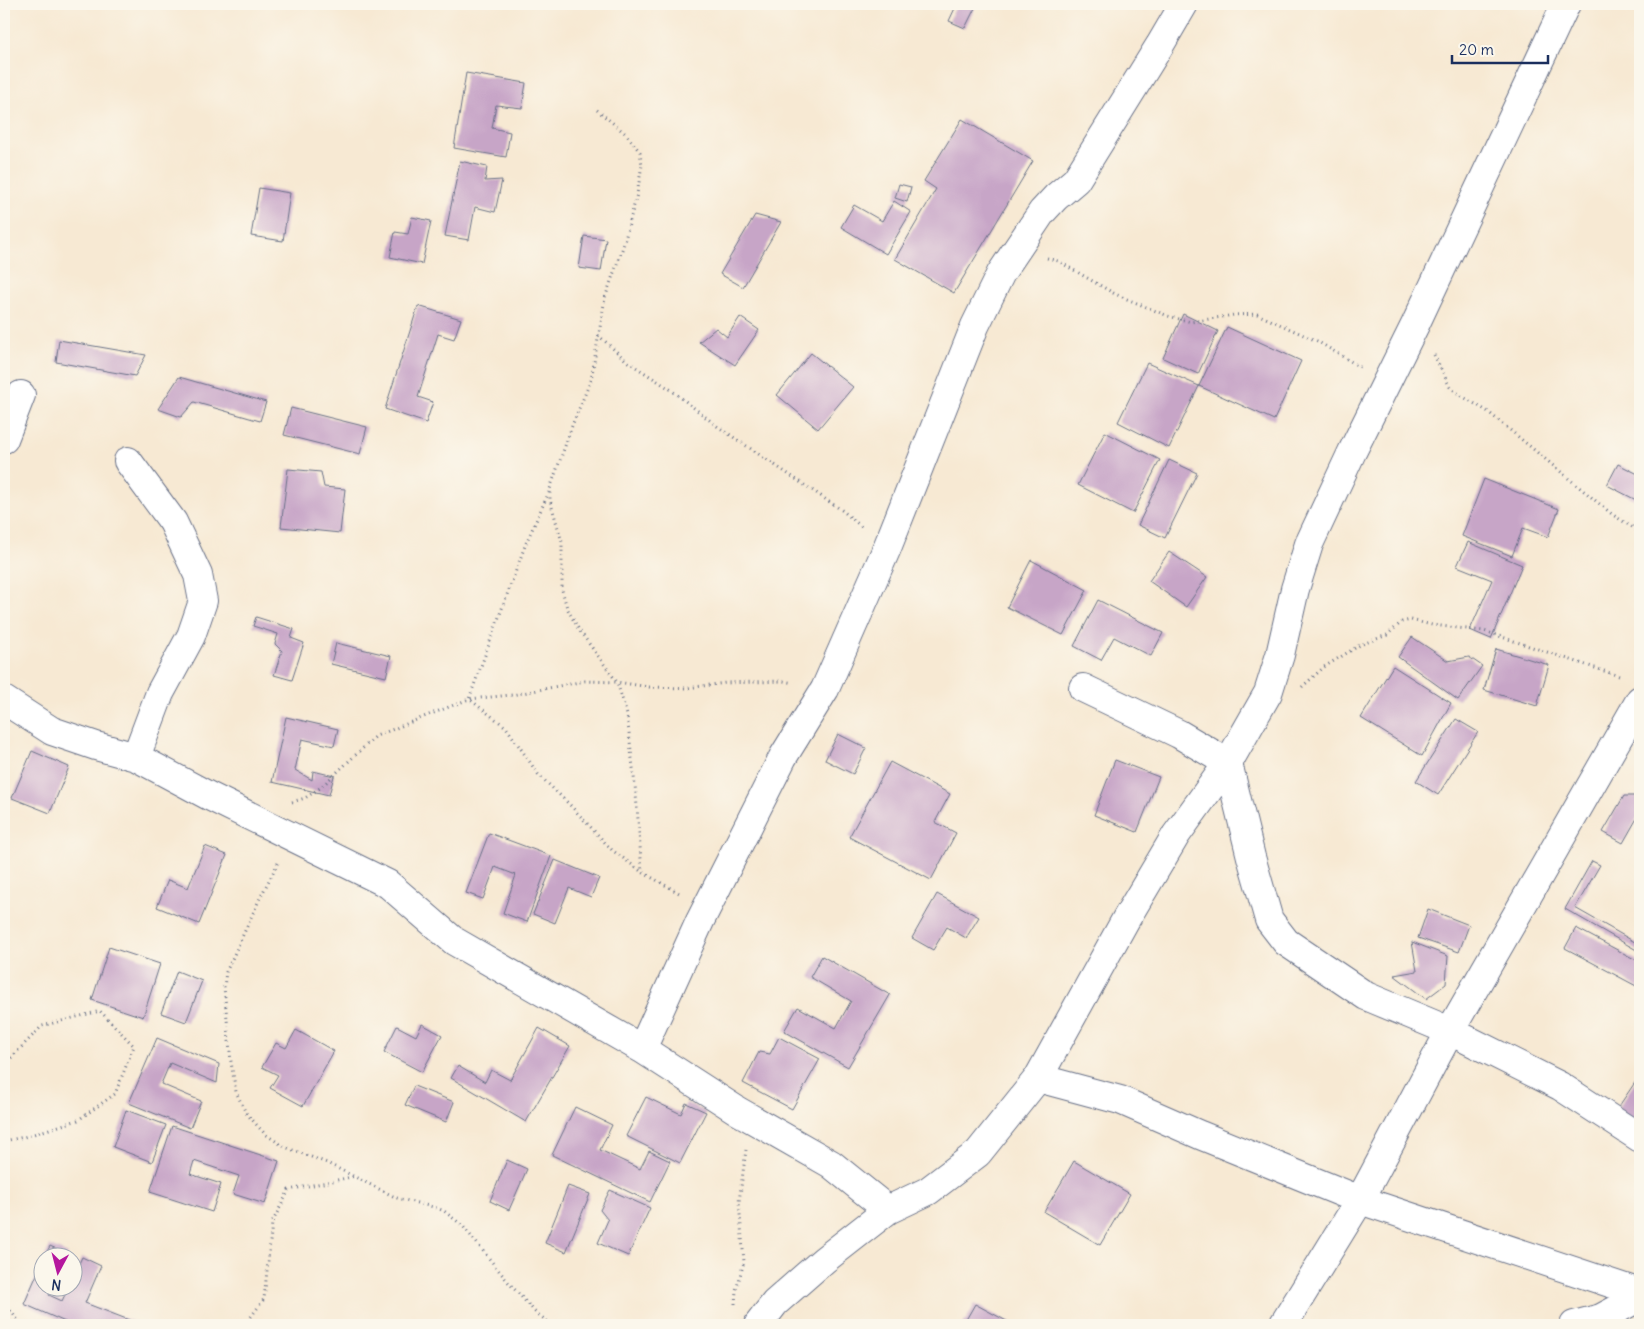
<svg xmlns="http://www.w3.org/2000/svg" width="1644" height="1329" font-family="Delius,sans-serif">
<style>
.building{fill:#c7a5c7}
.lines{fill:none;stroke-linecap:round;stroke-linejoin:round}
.minor-casing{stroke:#687087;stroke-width:30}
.path{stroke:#687087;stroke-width:3;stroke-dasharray:1 4;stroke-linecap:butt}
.minor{stroke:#fff;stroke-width:28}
</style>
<rect width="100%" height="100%" fill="#fbf7ec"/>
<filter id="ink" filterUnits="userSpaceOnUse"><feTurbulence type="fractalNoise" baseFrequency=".02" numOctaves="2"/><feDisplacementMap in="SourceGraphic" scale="10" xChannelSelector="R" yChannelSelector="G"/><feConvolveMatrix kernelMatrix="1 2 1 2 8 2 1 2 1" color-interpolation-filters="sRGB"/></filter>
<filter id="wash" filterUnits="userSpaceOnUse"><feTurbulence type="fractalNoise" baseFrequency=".0096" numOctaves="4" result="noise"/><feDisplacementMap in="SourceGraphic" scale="20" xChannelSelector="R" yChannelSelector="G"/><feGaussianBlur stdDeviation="1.12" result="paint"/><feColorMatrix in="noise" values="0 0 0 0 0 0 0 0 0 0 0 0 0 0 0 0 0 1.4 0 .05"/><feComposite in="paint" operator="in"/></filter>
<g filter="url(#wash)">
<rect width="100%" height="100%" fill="#f7e9d3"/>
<g id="blocks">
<path class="building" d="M957,4H977L965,28L949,21Z
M466,73L526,83L522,108L496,105L492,128L510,132L506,157L454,148Z
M962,119L1033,161L954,293L895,259L936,189L924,181Z
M460,161L487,167L485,181L502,180L495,212L475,207L469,240L445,236Z
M899,184L911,187L907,202L895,198Z
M259,188L290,193L283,241L251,236Z
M894,201L911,212L886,254L841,227L854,205L882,221Z
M755,215L781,222L743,287L720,274Z
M412,217L431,221L422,264L390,257L395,232L408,234Z
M584,236L606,239L601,271L579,268Z
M418,306L461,319L454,339L438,334L418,397L433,402L426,423L385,409Z
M1183,314L1218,331L1198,374L1163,358Z
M740,317L759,330L735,365L699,342L716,328L727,337Z
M1227,327L1301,361L1274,420L1199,386Z
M59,340L146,355L135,376L56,362Z
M811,353L853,387L818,429L777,395Z
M1147,363L1199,386L1169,448L1118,422Z
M179,377L266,402L260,421L194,402L181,417L158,409Z
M291,408L367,427L360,454L284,435Z
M1105,432L1160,460L1133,513L1078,485Z
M1169,460L1197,473L1165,538L1138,525Z
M1618,464L1640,475V502L1607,485Z
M288,469L321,472L324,487L345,489L340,533L281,527Z
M1484,479L1559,509L1548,537L1523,528L1512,556L1462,536Z
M1468,542L1522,565L1491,639L1470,630L1492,580L1457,566Z
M1169,552L1207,577L1186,607L1149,581Z
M1031,560L1087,590L1063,635L1007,607Z
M1098,600L1163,633L1151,656L1114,637L1101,660L1074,646Z
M256,617L294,629L291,638L304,643L292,680L274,675L282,651L275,644L278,634L253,626Z
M1412,637L1448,661L1469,657L1482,666L1458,700L1398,657Z
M336,643L391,656L386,677L331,664Z
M1496,649L1549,665L1537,706L1484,690Z
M1393,666L1451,703L1422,756L1361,718Z
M286,717L338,729L334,746L302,739L295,770L312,780L313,771L334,776L329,795L272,782Z
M1456,719L1478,732L1438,795L1416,781Z
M838,734L866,748L853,774L825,760Z
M32,751L69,767L50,813L12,798Z
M1115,760L1159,777L1137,832L1094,815Z
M890,762L950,794L935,822L956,833L931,880L849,837Z
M1624,796H1640V813L1623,843L1603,832Z
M489,833L551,856L527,922L503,913L516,875L495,867L483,899L466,893Z
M205,846L227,855L199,924L157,907L168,880L188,888Z
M555,860L599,878L591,897L569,888L555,923L533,914Z
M1592,861L1600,865L1575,908L1640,945V952L1565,909Z
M937,894L979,917L966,938L947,927L933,950L912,938Z
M1428,909L1469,925L1459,952L1418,938Z
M1576,928L1640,962V988L1565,948Z
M1412,942L1448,956L1446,984L1426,999L1394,975L1417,971Z
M109,947L160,964L143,1017L92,1000Z
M822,956L890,995L848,1067L784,1031L798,1007L836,1028L851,1001L810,977Z
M177,971L202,981L186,1022L161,1013Z
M422,1024L442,1035L422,1072L384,1052L397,1026L416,1036Z
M539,1028L570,1046L526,1122L451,1078L458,1066L485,1082L491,1070L510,1080Z
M296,1030L334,1051L303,1106L270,1088L278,1075L262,1067L276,1043L286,1048Z
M779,1037L820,1059L792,1109L743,1083L759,1052L770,1054Z
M157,1038L219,1064L217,1083L170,1063L161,1084L201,1101L190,1128L129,1103Z
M1640,1075V1129L1615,1112Z
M414,1086L454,1102L446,1122L405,1105Z
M646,1097L681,1114L686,1103L706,1112L680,1163L626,1136Z
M575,1107L612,1125L600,1150L640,1169L649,1151L670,1161L650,1202L552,1155Z
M126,1110L166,1125L152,1162L113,1147Z
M172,1126L279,1161L265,1204L233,1194L239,1176L194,1161L190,1174L221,1184L212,1212L150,1192Z
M507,1160L527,1169L509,1210L490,1201Z
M1074,1161L1130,1194L1100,1245L1044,1212Z
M568,1186L590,1194L566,1252L545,1243Z
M610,1190L650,1208L628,1256L598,1243L608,1220L600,1210Z
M50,1246L68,1254L67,1256H45Z
M82,1257L101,1266L85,1303L142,1325H72L24,1304L42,1263V1286H53L49,1295L62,1301L69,1286H72V1278Z
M975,1304L1014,1325H963Z"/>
</g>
</g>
<g filter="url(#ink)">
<use href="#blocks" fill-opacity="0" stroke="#687087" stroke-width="1"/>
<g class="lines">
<g class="minor-casing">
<path id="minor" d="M4,439L21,395
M128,461L173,522L198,575L203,601L191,636L160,693L136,757
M1083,688L1179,734L1228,763L1251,857L1269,920L1286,942L1366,996L1450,1031L1560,1086L1640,1138
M4,700L52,731L96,746L136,757L209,796L388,884L454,941L642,1049L738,1111L831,1164L888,1210
M642,1049L700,921L783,757L825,689L887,548L975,326L1001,273L1042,212L1056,197L1076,180L1160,45L1184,4
M1038,1078L1120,1100L1200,1135L1360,1200L1640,1293
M758,1325L775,1303L824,1260L888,1210L928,1191L978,1153L1038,1078L1126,919L1176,835L1228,763L1268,693L1280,655L1295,589L1309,544L1352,452L1415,325L1566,4
M1283,1325L1360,1200L1450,1031L1640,700
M1574,1325L1601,1318L1640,1297"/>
</g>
<path class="path" d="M597,110L626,134L640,152L642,165L637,194L623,247L605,298L591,380L573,423L550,489V500L562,542V590L567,608L579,630L617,682L627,715L636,794L642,872
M1047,258L1058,261L1115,294L1168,316L1191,322L1234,315L1257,314L1317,341L1360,367
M598,335L628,362L670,389L717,426L843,511L863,528
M1434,355L1450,387L1460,395L1487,411L1613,515L1640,532
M549,492L526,543L469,699L506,727L538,774L569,804L612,850L642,872L681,894
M1302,687L1324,667L1360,645L1387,635L1402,622L1411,620L1432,625L1484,631L1622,677
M292,802L305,798L320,788L376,736L469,699L512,695L585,681L617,682L649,687L687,688L726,683L783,681L793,683
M278,863L260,898L226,972L224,987L231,1062L236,1092L246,1113L265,1134L285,1147L327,1163L397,1198L437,1208L444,1211L462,1225L509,1283L535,1312L552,1325
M4,1065L42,1026L100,1011L134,1046L115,1094L78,1120L24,1137L4,1141
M4,1303L22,1325
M735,1304L736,1290L744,1262L739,1202L746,1150
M245,1325L264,1299L272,1223L289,1190L356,1176"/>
<use href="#minor" class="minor"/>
</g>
</g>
<rect width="1644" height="1329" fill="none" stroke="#fbf7ec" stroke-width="20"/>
<g transform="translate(58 1272) rotate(187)"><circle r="24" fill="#fbf7ec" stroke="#a1a7b3"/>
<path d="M0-4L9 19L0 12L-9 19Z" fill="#b5179e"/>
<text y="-8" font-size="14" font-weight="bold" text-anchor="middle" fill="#1b2f5e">N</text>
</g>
<path d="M1452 55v8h96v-8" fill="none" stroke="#1b2f5e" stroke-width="2.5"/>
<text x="1459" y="55" font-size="15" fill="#1b2f5e" stroke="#fbf7ec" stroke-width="4" paint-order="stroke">20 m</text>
</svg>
